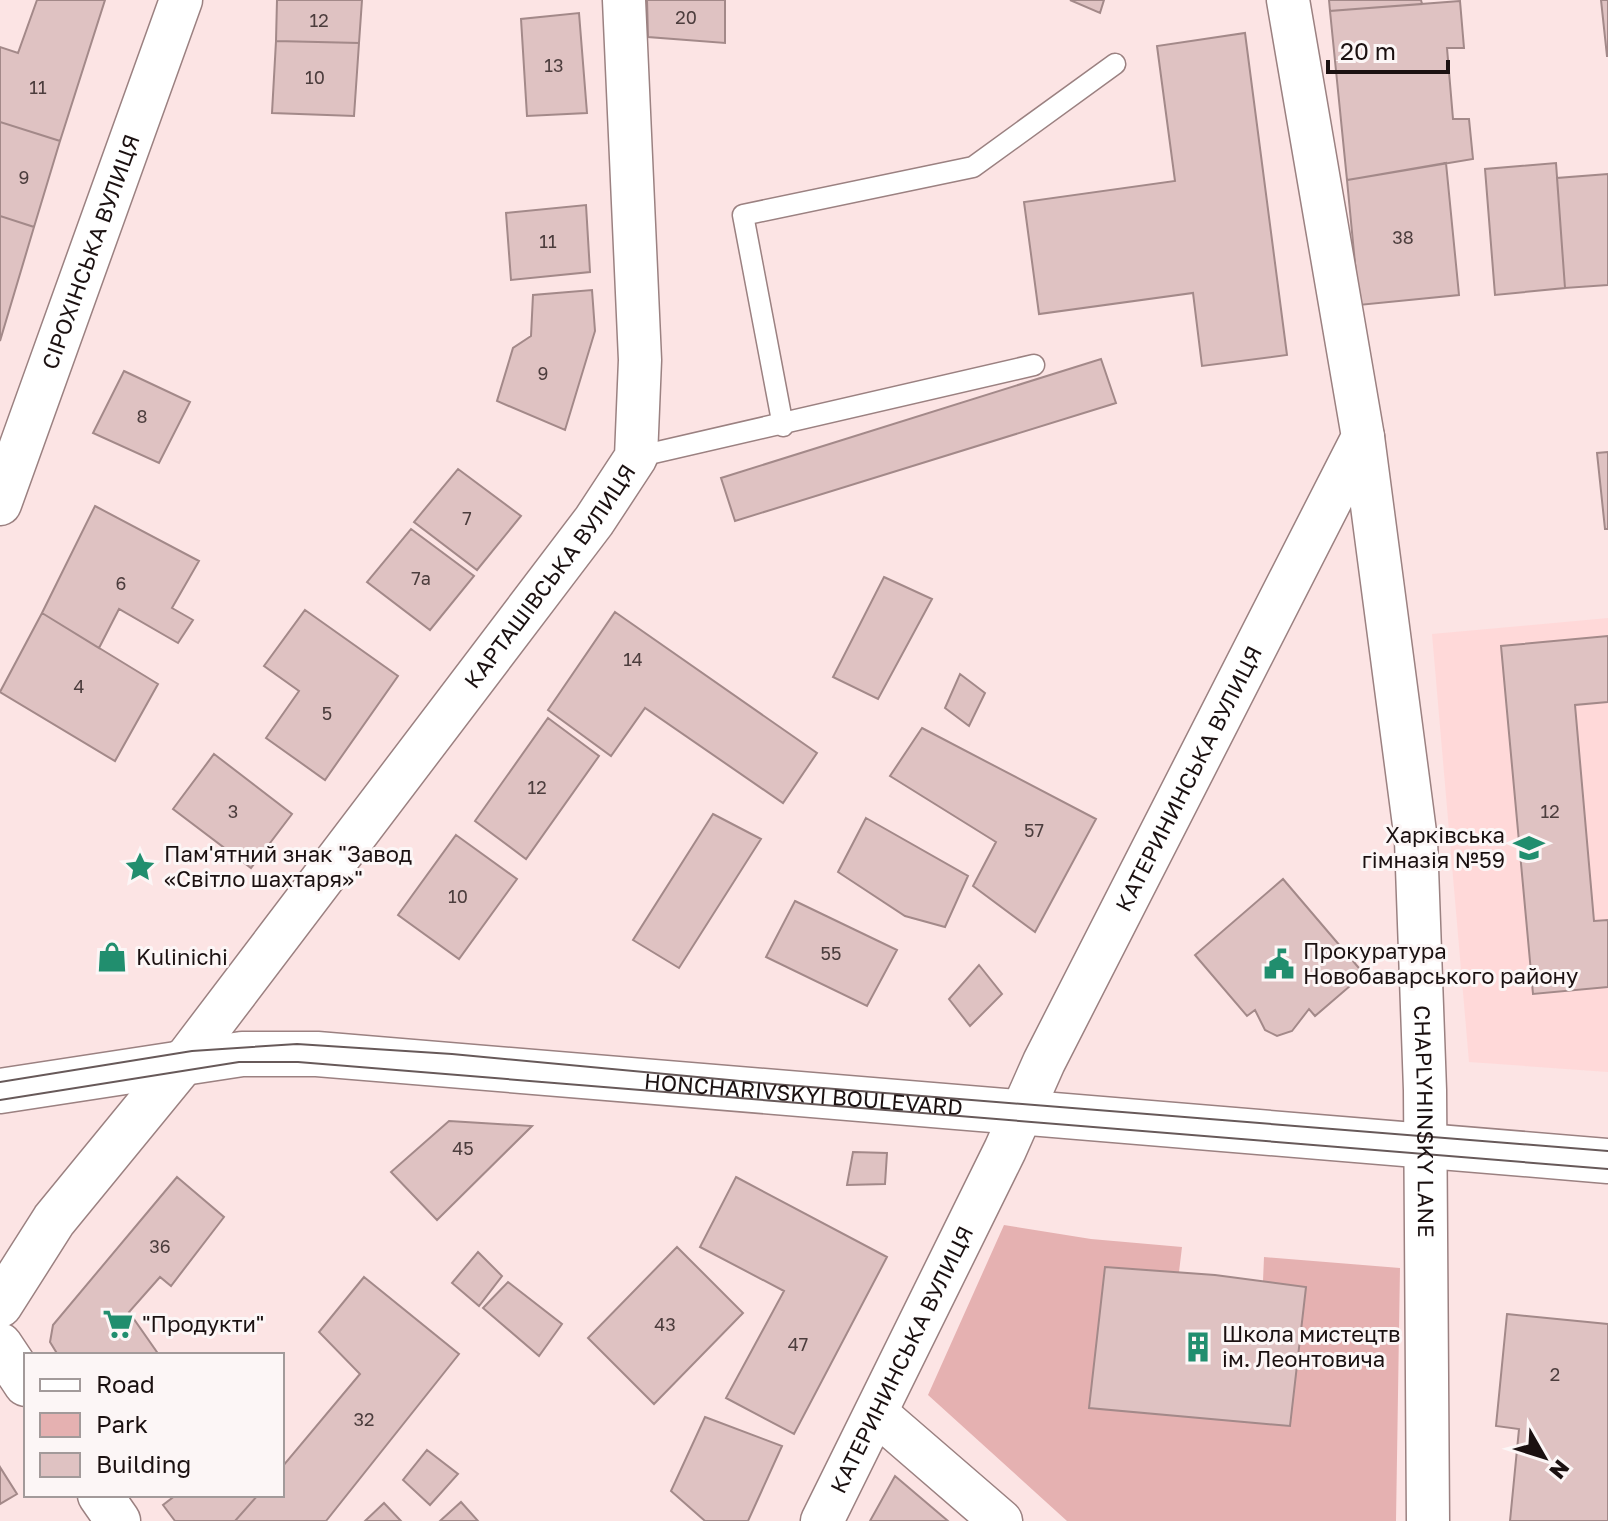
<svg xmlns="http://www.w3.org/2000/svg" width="1608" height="1521" font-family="'Golos Text',sans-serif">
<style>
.built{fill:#ffd9d9}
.green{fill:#e5b1b1}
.building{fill:#dfc2c2;stroke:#a38989;stroke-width:2}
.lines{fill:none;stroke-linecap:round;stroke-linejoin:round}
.lane-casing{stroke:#9b8181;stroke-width:23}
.street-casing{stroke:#9b8181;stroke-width:45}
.secondary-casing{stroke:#9b8181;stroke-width:47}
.primary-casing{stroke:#9b8181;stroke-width:47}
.lane{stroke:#fff;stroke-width:20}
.street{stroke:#fff;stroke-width:42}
.secondary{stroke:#fff;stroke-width:44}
.primary{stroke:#fff;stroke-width:44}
.tram{stroke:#675959;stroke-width:2}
.labels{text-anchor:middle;stroke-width:6;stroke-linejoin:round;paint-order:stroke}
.number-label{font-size:18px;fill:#4c3d3d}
.street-label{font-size:22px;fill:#1b1111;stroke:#fcf6f6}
.poi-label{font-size:22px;fill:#1b1111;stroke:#fcf6f6;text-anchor:start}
</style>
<rect width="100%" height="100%" fill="#fce4e4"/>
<path class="built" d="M1608,618V1072L1469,1062L1432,634Z"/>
<path class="green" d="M1004,1225L1091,1239L1182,1247L1179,1272L1105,1268L1089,1408L1290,1426L1306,1287L1263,1281L1264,1257L1400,1268L1396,1521H1067L928,1395Z"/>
<path class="building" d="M37,0H105L60,141L0,122V47L18,53Z
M277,0H362L359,43L276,41Z
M647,0H725V43L648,37Z
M1070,0H1104L1100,13Z
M1329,0H1421L1422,4L1330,11Z
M1601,0H1608V56H1607Z
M1460,1L1464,48H1447L1453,119H1469L1473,159L1347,180L1330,11Z
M579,13L587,113L527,116L521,19Z
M1245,33L1287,355L1202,366L1193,293L1039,314L1024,202L1175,181L1157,46Z
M276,41L359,43L354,116L272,113Z
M0,122L60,141L34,227L0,216Z
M1446,163L1459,295L1359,305L1347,180Z
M1556,163L1565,288L1495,295L1485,169Z
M1608,174V285L1565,288L1557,178Z
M586,205L590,272L511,280L506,213Z
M0,216L34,227L0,341Z
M592,290L595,331L565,430L497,401L513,348L531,336L533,295Z
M1101,359L1116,403L735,521L721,478Z
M124,371L190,402L159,463L93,433Z
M1608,452V529H1605L1597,453Z
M458,469L521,516L477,570L414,522Z
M95,506L199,561L172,608L193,620L178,643L119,609L99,648L42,613Z
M411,529L474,576L430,630L367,582Z
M884,577L932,599L878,699L833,677Z
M305,610L398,676L325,780L266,738L299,691L264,666Z
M615,612L817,753L783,803L645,708L611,756L548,710Z
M42,613L158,684L115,761L0,692Z
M1608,636V702L1575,705L1594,921L1608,920V987L1533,994L1501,646Z
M960,674L985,693L969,726L945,708Z
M548,718L599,756L526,859L475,821Z
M922,728L1096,819L1035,932L973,886L996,842L890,776Z
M214,754L292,814L251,868L173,809Z
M713,814L761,839L679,968L633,940Z
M866,818L968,876L945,927L905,916L838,872Z
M456,835L517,879L459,959L398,915Z
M1283,879L1364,974L1315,1016L1309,1009L1292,1031L1277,1036L1265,1030L1255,1010L1247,1016L1195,955Z
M795,901L897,950L867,1006L766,957Z
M979,965L1002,994L970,1026L949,999Z
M449,1121L532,1126L437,1220L391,1172Z
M853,1152L887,1153L885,1184L847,1185Z
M177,1177L224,1217L171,1286L160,1277L129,1312L159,1355H58L50,1342L53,1325Z
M736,1177L887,1257L794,1434L726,1398L784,1291L700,1247Z
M677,1247L743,1313L654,1404L588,1338Z
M478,1252L502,1276L479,1306L452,1283Z
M1105,1267L1215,1275L1306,1287L1290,1426L1089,1408Z
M364,1277L459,1354L326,1521H235L258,1495H282V1467L360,1374L319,1332Z
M508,1282L562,1324L539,1356L483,1308Z
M1507,1314L1608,1324V1521H1510L1519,1429L1496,1426Z
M705,1417L782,1446L748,1521H705L671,1491Z
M427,1450L458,1474L430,1505L403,1480Z
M0,1467L17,1494L0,1504Z
M895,1476L948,1521H870Z
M176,1495H258L235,1521H175L163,1505Z
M461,1502L478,1521H440Z
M384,1503L401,1521H365Z"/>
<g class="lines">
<g class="lane-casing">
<path id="lane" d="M783,426L743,215L973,167L1115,64
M636,457L1034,365"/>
</g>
<g class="street-casing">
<g id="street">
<path id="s1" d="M1363,437L1416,840L1425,1090L1428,1521"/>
<path id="s2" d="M0,504L181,0"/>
<path id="s3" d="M185,1060L594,521L636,457L640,360L624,0"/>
<path d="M876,1413L1001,1521"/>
<path id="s4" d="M822,1521L1005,1150L1044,1062L1363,437L1288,0"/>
</g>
</g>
<g class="secondary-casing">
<path id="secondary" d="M0,1305L54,1220L185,1060
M0,1345L26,1384
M100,1495L118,1521"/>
</g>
<g class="primary-casing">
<g id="primary">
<path id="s5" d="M0,1091L242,1054H317L1608,1161"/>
</g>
</g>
<use href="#lane" class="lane"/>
<use href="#street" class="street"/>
<use href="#secondary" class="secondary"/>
<use href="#primary" class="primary"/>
<path class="tram" d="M0,1082L192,1051L297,1044L452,1054L773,1084L1608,1151
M0,1100L239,1062H298L1608,1169"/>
</g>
<defs>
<g id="school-bare" transform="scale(2.4)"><path d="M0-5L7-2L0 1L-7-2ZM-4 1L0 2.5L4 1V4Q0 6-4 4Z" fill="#218e6e" stroke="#fcf6f6" stroke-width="2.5" paint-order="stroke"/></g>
<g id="sight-bare" transform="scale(2.4)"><path d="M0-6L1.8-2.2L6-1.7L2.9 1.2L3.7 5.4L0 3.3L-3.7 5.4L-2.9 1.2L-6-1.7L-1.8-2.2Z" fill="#218e6e" stroke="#fcf6f6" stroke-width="2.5" paint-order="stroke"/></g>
<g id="shop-bare" transform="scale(2.4)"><path d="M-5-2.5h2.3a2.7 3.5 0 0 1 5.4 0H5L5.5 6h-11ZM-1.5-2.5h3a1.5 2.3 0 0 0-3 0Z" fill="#218e6e" stroke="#fcf6f6" stroke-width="2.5" paint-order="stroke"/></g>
<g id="civic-bare" transform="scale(2.4)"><path d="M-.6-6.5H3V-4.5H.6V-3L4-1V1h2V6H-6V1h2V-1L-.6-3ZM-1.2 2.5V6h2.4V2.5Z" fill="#218e6e" stroke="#fcf6f6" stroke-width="2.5" paint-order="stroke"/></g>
<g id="supermarket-bare" transform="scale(2.4)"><path d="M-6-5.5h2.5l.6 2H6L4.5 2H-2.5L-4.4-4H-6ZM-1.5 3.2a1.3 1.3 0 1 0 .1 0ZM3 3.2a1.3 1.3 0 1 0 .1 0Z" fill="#218e6e" stroke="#fcf6f6" stroke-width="2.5" paint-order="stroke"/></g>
<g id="building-bare" transform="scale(2.4)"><path d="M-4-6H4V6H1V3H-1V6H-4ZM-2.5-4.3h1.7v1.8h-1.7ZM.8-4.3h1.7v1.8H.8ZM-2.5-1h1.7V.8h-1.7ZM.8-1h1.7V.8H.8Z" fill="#218e6e" stroke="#fcf6f6" stroke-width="2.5" paint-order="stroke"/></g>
</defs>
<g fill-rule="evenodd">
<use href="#school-bare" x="1529" y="848"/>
<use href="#sight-bare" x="140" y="867"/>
<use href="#shop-bare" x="112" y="957"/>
<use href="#civic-bare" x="1279" y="964"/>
<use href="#supermarket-bare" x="118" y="1324"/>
<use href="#building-bare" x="1198" y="1347"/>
</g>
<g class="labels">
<g class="number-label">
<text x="686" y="24">20</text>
<text x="319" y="27">12</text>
<text x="554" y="72">13</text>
<text x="315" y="84">10</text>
<text x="38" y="94">11</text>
<text x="24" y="184">9</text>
<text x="1403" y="244">38</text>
<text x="548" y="248">11</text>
<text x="543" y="380">9</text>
<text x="142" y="423">8</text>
<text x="467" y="525">7</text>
<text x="421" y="585">7а</text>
<text x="121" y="590">6</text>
<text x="633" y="666">14</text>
<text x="79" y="693">4</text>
<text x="327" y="720">5</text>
<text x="537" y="794">12</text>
<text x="233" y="818">3</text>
<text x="1550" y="818">12</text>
<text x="1034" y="837">57</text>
<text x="458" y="903">10</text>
<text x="831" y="960">55</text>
<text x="463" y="1155">45</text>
<text x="160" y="1253">36</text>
<text x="665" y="1331">43</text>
<text x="798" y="1351">47</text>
<text x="1555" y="1381">2</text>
<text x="364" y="1426">32</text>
</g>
<g class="street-label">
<text dy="8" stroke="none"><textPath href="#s2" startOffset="268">СІРОХІНСЬКА ВУЛИЦЯ</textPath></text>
<text dy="8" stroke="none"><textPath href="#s3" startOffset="606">КАРТАШІВСЬКА ВУЛИЦЯ</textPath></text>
<text dy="8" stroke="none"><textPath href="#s4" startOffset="828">КАТЕРИНИНСЬКА ВУЛИЦЯ</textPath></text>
<text dy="8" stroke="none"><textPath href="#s5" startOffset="808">HONCHARIVSKYI BOULEVARD</textPath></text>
<text dy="8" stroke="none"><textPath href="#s1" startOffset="688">CHAPLYHINSKY LANE</textPath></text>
<text dy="8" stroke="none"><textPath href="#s4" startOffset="180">КАТЕРИНИНСЬКА ВУЛИЦЯ</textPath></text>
</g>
<g class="poi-label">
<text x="1505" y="843" text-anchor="end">Харківська<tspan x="1505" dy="25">гімназія №59</tspan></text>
<text x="164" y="862">Пам'ятний знак "Завод<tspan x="164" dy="25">«Світло шахтаря»"</tspan></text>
<text x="1303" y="959">Прокуратура<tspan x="1303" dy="25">Новобаварського району</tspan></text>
<text x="136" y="965">Kulinichi</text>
<text x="142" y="1332">"Продукти"</text>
<text x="1222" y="1342">Школа мистецтв<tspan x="1222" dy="25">ім. Леонтовича</tspan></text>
</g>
</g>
<rect x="24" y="1353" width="260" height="144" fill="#fcf6f6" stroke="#a29a9a" stroke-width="2"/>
<rect x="40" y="1379" width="40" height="12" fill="#ffffff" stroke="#a29a9a" stroke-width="2"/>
<text x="96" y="1393" font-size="24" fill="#1b1111">Road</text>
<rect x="40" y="1413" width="40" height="24" fill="#e5b1b1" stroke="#a29a9a" stroke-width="2"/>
<text x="96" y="1433" font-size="24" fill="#1b1111">Park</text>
<rect x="40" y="1453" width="40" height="24" fill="#dfc2c2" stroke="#a29a9a" stroke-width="2"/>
<text x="96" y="1473" font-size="24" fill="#1b1111">Building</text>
<g transform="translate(1544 1457) rotate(129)" stroke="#fcf6f6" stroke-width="6" paint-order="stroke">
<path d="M0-6L14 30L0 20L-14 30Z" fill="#1b1111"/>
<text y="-12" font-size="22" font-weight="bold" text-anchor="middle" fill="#1b1111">N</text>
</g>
<path d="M1328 60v12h120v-12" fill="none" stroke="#1b1111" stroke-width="4"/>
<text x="1340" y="60" font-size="24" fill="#1b1111" stroke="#fcf6f6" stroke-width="6" paint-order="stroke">20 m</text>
</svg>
